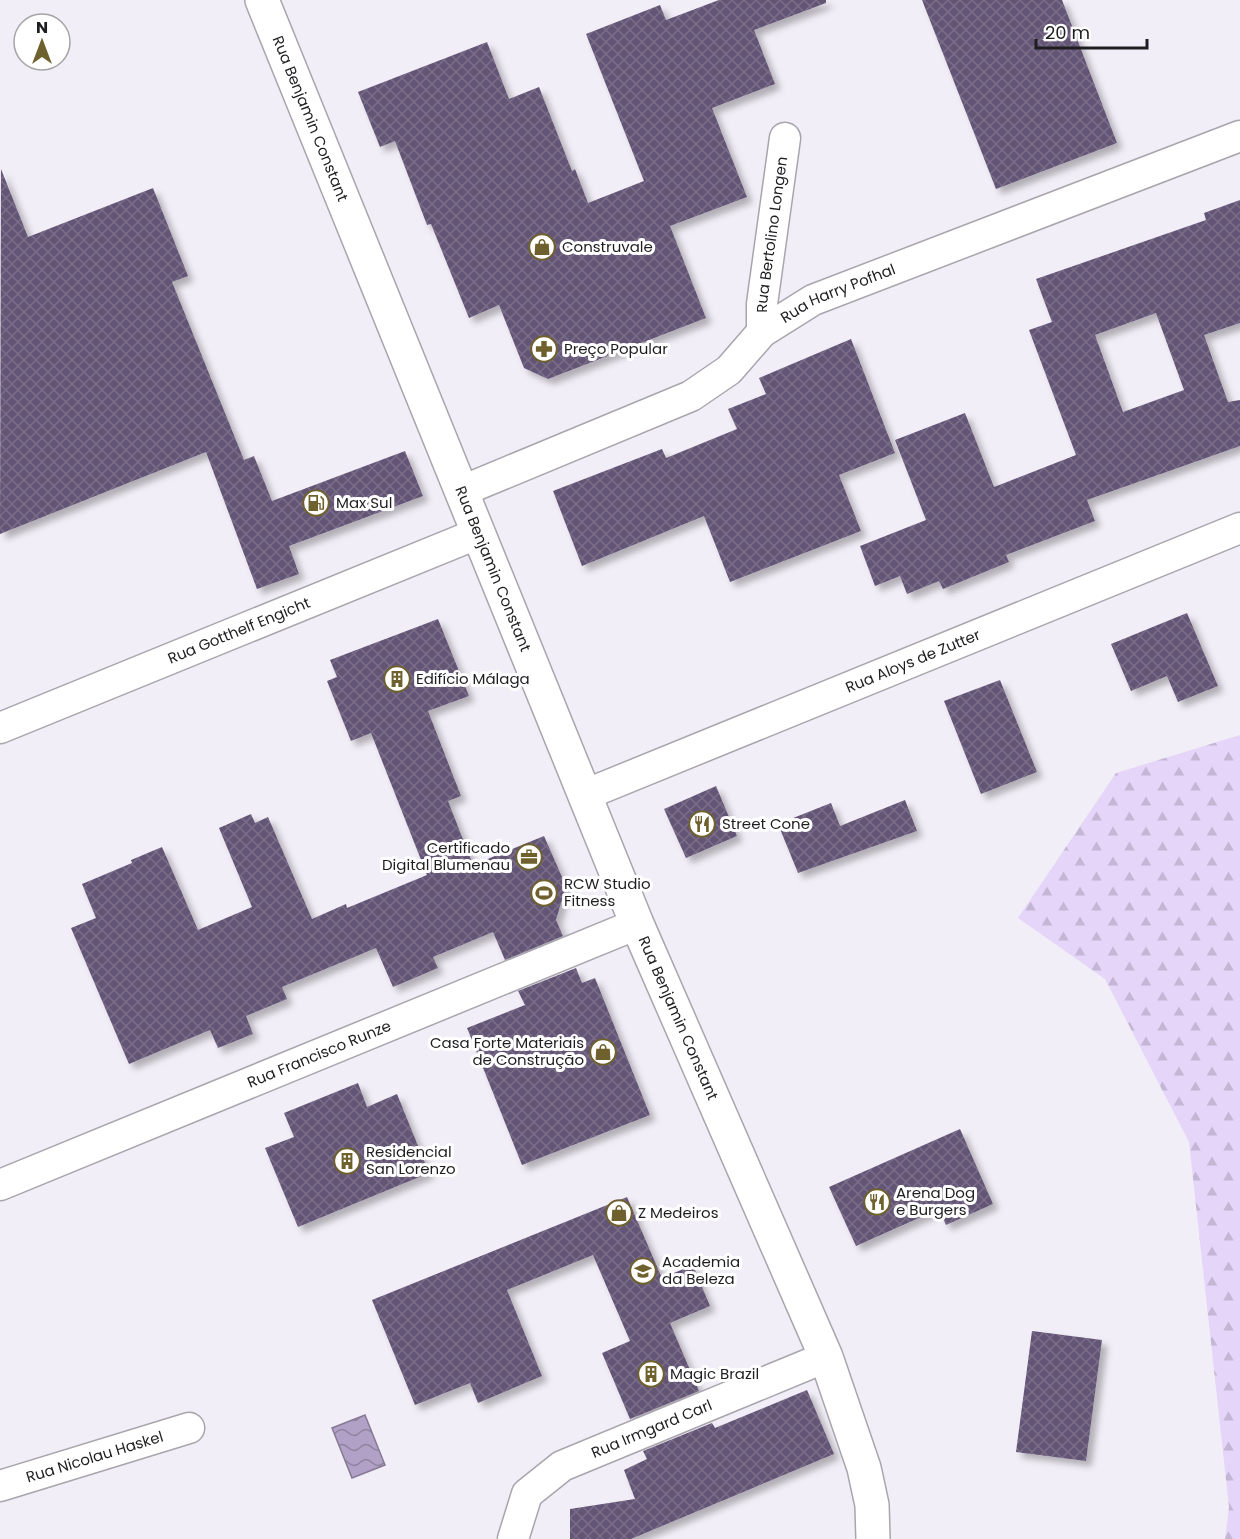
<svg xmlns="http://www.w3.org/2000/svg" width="1240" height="1539" font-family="Poppins,sans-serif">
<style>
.forest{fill:url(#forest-firs)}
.water{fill:url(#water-waves);stroke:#857994;stroke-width:1.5}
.building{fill:url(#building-cross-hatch);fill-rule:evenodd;filter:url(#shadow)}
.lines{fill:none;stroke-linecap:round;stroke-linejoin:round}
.minor-casing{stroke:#a8a5ad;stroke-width:33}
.secondary-casing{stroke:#a8a5ad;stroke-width:36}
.minor{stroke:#fff;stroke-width:30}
.secondary{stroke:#fff;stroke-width:33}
.labels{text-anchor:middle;stroke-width:6;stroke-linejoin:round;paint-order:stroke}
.street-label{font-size:15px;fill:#1e1d20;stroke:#fff}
.poi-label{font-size:15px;fill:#1e1d20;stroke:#fff;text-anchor:start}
</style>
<defs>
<pattern id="forest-firs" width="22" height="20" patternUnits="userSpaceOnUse" patternTransform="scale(1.5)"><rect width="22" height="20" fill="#e5d5f9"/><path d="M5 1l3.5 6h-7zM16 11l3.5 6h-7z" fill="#c4b6d5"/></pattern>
<pattern id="water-waves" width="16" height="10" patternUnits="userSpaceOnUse" patternTransform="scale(1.5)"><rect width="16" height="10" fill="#b1a1c6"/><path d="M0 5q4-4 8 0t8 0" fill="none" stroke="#8f83a0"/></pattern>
<pattern id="building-cross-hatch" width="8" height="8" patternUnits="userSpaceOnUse" patternTransform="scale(1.5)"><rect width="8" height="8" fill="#645476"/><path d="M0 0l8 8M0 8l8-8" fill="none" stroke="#7a6e88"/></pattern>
<filter id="shadow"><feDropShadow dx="5.5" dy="5.5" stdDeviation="3" flood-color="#0004"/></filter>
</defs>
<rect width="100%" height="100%" fill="#f2eef7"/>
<path class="forest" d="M1240,735V1539H1225L1229,1507L1189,1142L1105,979L1018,918L1116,773Z"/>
<path class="water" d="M365,1415L385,1465L352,1478L332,1428Z"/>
<path class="building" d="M719,0H826V3L754,30L775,84L712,108L747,197L670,226L706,318L548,379L524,368L499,305L469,318L431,224L427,225L395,141L380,147L358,92L487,42L509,99L539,87L572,171L575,169L588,203L644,181L586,34L660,5L666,20Z
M922,0H1062L1117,143L996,189Z
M1,169L28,237L153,188L188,276L172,282L244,460L254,456L272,501L405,451L423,496L289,546L299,574L257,589L206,452L0,534Z
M1240,200V323L1204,335L1228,402L1240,400V446L1087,500L1095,521L1006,555L1009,562L943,589L939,581L907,594L900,576L875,586L860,546L926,520L895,440L965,413L994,487L1076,455L1029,330L1052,322L1036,279L1206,220L1204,213ZM1156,313L1184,390L1123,412L1095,335Z
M851,339L895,453L839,475L861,531L730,582L704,516L582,566L553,491L662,449L666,458L737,429L728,409L766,394L759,378Z
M1187,613L1218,686L1178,702L1167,676L1131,691L1111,644Z
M438,619L469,696L428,711L461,796L448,801L473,865L544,836L566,886L556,920L563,936L505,960L493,932L433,957L438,968L393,987L376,948L282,987L287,999L246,1016L253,1034L218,1048L210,1030L129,1064L71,928L96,918L82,884L132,863L131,860L162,847L198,930L252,907L219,828L251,814L255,823L268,817L312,919L346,904L347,908L427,875L371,733L351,741L327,681L337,677L330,660Z
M1000,680L1037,772L981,794L944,701Z
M716,786L737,836L686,858L664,809Z
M905,800L917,831L798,873L778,824L831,803L840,826Z
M576,968L582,983L595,978L650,1115L522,1165L467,1028L525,1005L518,991Z
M358,1083L367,1107L397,1094L429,1173L298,1227L265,1148L294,1137L284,1113Z
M960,1129L993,1204L946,1225L939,1209L856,1246L829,1187Z
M627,1197L662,1278L693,1265L710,1306L670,1323L699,1391L630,1419L602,1353L630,1341L593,1255L507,1290L542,1376L478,1403L470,1383L415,1405L372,1300Z
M1032,1331L1102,1340L1086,1461L1016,1452Z
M807,1390L834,1454L631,1539H570V1509L635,1499L624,1470L647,1459L643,1451L712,1423L715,1428Z"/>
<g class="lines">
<g class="minor-casing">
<g id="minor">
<path id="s1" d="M762,332V304L785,138"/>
<path id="s2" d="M462,491L691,396L729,370L762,332L813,300L1240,136"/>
<path id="s3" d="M0,728L479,533"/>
<path id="s4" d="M587,794L1240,528"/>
<path id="s5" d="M0,1185L637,924"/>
<path id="s6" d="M0,1486L189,1428"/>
<path id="s7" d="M513,1539L527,1494L562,1466L826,1357"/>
</g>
</g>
<g class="secondary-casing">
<g id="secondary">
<path id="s8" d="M262,0L637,924L826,1357L864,1468L872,1505L873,1539"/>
</g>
</g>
<use href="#minor" class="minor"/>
<use href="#secondary" class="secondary"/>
</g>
<defs>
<g id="shop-ring" transform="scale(1.35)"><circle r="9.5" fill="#fff" stroke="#6e612e" stroke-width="1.5"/><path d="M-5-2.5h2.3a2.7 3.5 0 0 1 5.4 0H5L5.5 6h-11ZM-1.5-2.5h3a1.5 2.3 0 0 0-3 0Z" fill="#6e612e"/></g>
<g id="pharmacy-ring" transform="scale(1.35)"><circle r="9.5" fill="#fff" stroke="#6e612e" stroke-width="1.5"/><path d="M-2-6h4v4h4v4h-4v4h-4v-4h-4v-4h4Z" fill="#6e612e"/></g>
<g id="fuel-ring" transform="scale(1.35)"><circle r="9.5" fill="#fff" stroke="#6e612e" stroke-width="1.5"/><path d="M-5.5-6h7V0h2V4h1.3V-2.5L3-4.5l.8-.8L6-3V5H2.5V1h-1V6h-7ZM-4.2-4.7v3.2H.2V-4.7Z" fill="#6e612e"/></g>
<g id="building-ring" transform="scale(1.35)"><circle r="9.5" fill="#fff" stroke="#6e612e" stroke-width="1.5"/><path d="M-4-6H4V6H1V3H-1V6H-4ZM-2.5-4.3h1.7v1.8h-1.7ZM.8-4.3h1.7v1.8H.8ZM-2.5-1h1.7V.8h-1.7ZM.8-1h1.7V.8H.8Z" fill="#6e612e"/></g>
<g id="restaurant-ring" transform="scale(1.35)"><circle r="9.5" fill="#fff" stroke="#6e612e" stroke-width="1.5"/><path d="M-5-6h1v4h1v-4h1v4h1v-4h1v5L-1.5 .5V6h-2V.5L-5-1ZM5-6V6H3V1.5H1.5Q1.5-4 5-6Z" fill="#6e612e"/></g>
<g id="office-ring" transform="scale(1.35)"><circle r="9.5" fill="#fff" stroke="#6e612e" stroke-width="1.5"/><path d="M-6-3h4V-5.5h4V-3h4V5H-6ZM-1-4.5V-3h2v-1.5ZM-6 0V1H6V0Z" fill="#6e612e"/></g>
<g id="stadium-ring" transform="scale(1.35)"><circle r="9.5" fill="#fff" stroke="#6e612e" stroke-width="1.5"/><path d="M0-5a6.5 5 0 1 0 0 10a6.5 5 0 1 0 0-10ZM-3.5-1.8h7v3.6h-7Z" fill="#6e612e"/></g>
<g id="university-ring" transform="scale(1.35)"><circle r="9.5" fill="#fff" stroke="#6e612e" stroke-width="1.5"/><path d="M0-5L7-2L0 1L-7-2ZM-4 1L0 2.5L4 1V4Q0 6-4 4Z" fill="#6e612e"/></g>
</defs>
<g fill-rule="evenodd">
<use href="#shop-ring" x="542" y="247"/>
<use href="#pharmacy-ring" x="544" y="349"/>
<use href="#fuel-ring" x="316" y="503"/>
<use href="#building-ring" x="397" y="679"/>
<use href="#restaurant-ring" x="702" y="824"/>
<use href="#office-ring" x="529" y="857"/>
<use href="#stadium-ring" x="544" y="893"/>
<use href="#shop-ring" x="603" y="1052"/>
<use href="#building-ring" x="347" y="1161"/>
<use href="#restaurant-ring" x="877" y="1202"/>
<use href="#shop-ring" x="619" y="1213"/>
<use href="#university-ring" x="643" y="1271"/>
<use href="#building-ring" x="651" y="1374"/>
</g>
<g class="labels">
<g class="street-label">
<text dy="5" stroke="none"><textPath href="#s8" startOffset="128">Rua Benjamin Constant</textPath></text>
<text dy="5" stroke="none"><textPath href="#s1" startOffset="98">Rua Bertolino Longen</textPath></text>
<text dy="5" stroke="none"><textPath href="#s2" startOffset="430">Rua Harry Pofhal</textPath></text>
<text dy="5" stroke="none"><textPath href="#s8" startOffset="614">Rua Benjamin Constant</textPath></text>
<text dy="5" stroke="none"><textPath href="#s3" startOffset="258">Rua Gotthelf Engicht</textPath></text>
<text dy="5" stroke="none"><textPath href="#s4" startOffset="352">Rua Aloys de Zutter</textPath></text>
<text dy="5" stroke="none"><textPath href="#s8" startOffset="1100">Rua Benjamin Constant</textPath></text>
<text dy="5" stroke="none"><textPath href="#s5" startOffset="345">Rua Francisco Runze</textPath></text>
<text dy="5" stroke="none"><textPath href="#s7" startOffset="189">Rua Irmgard Carl</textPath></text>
<text dy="5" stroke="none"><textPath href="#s6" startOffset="99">Rua Nicolau Haskel</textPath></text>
</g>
<g class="poi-label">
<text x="562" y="252">Construvale</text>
<text x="564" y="354">Preço Popular</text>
<text x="336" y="508">Max Sul</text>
<text x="416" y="684">Edifício Málaga</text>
<text x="722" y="829">Street Cone</text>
<text x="510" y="853" text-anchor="end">Certificado<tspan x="510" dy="17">Digital Blumenau</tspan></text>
<text x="564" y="889">RCW Studio<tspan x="564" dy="17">Fitness</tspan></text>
<text x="584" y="1048" text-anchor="end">Casa Forte Materiais<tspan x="584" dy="17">de Construção</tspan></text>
<text x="366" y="1157">Residencial<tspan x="366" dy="17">San Lorenzo</tspan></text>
<text x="896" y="1198">Arena Dog<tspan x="896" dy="17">e Burgers</tspan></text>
<text x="638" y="1218">Z Medeiros</text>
<text x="662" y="1267">Academia<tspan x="662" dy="17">da Beleza</tspan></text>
<text x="670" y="1379">Magic Brazil</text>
</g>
</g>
<g transform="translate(42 42)"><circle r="28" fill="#ffffff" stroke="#a5a5a6" stroke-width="1.5"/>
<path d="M0-4.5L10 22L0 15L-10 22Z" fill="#6e612e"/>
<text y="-9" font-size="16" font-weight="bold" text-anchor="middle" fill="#1e1d20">N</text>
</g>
<path d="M1036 39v9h111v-9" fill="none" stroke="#1e1d20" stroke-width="3"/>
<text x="1045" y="39" font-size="18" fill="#1e1d20" stroke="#ffffff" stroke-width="4.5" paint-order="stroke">20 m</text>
</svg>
